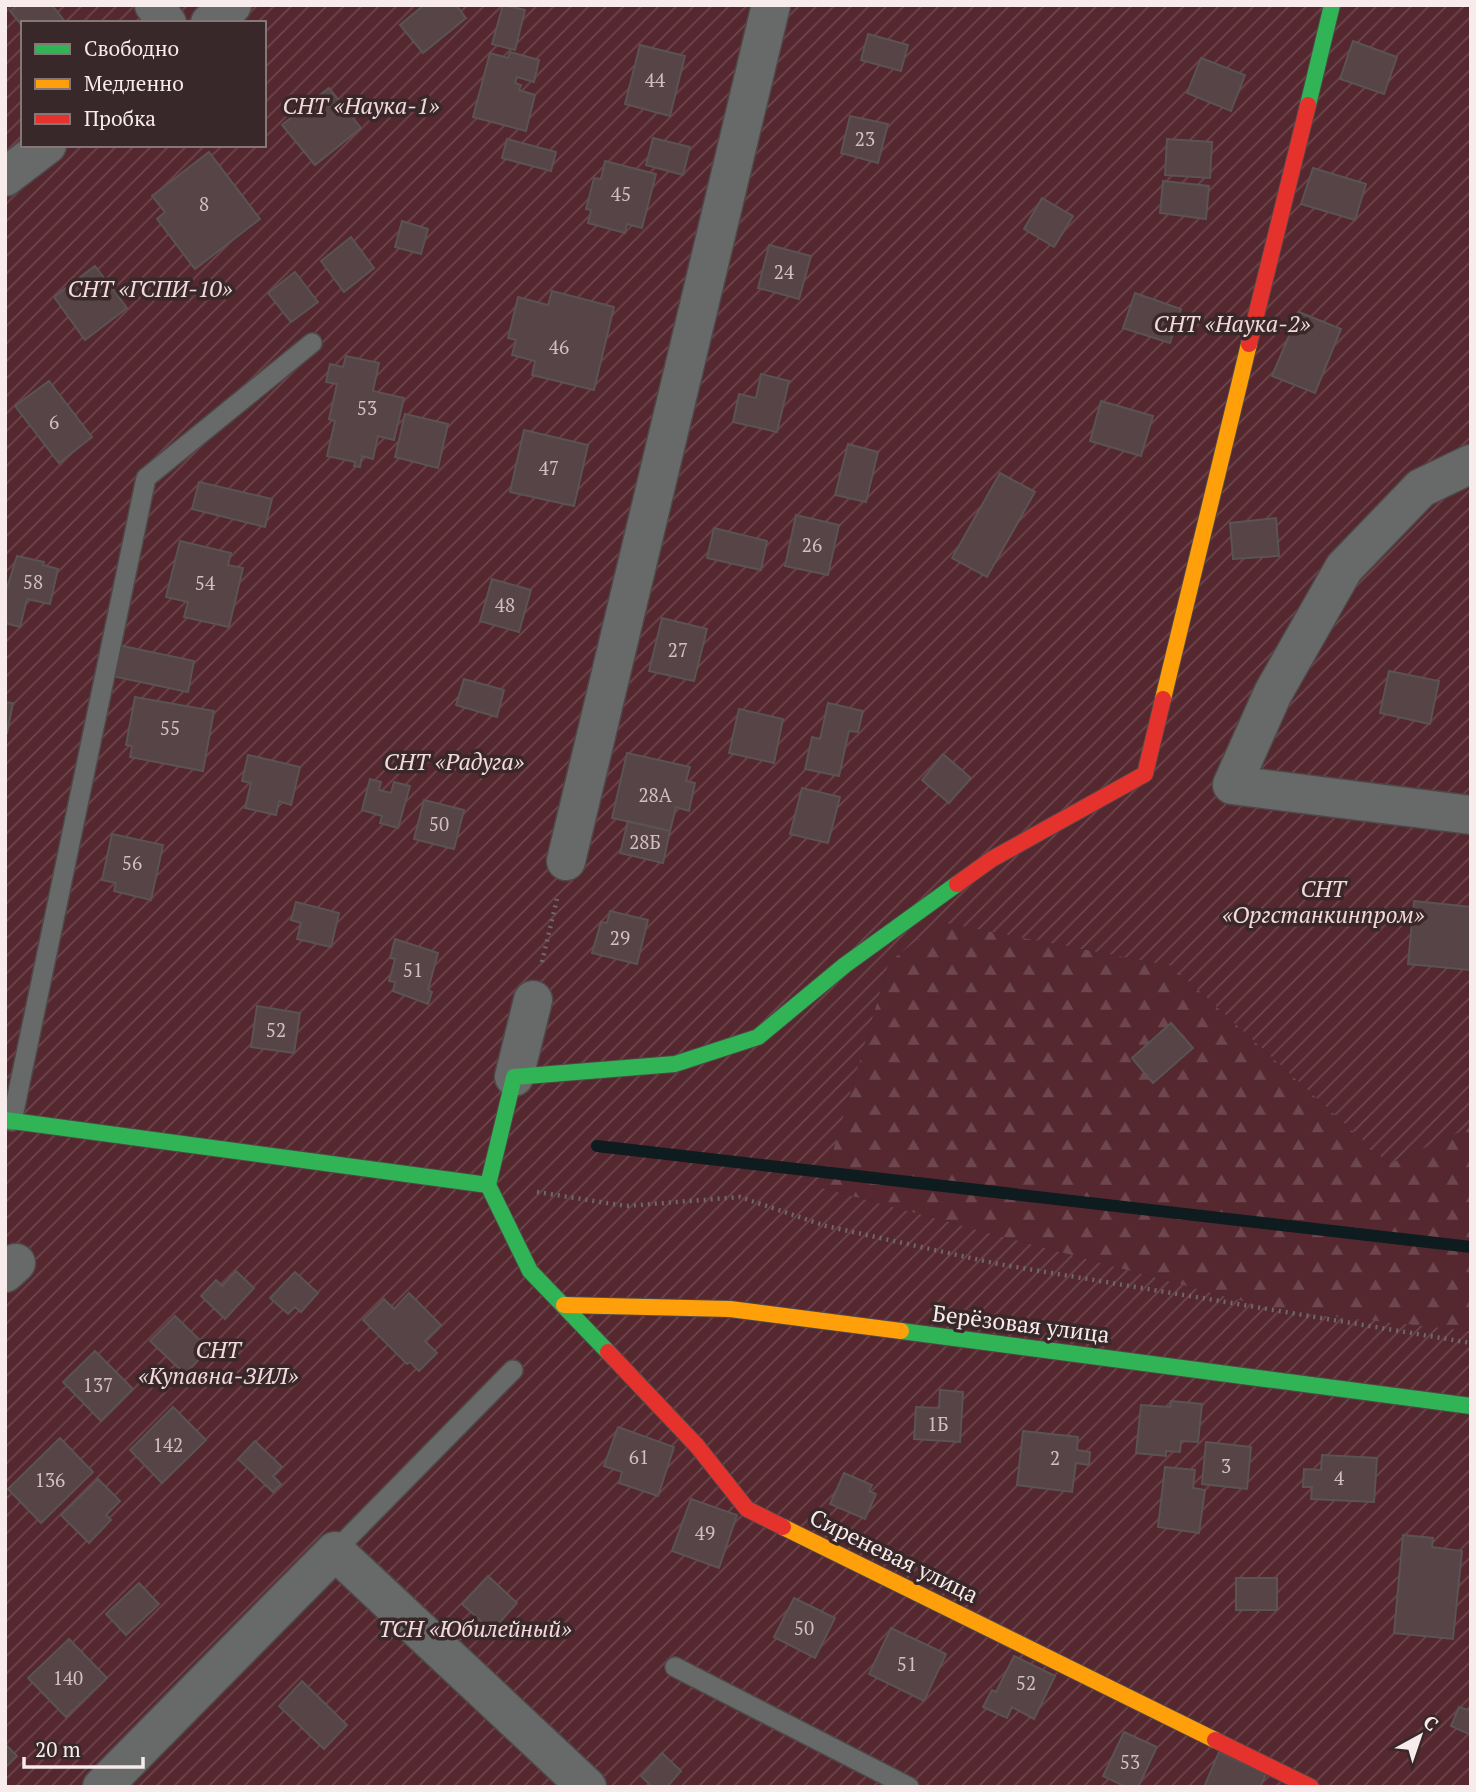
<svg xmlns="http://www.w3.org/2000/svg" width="1476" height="1792" font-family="'PT Serif',serif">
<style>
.forest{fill:url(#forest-firs)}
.garden{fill:url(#garden-furrows);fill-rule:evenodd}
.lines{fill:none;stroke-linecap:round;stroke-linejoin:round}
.stream{stroke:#0e1c1f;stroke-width:12}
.building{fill:#574447;stroke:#5a5353;stroke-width:2}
.lane-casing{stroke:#4f4849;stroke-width:22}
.street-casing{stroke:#4f4849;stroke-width:41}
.fast-casing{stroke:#4f4849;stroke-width:18}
.slow-casing{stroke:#4f4849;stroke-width:18}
.jam-casing{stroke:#4f4849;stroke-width:18}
.path{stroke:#6c6969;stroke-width:4.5;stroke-dasharray:2 5;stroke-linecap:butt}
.lane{stroke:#686969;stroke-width:19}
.street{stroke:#686969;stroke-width:38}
.fast{stroke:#30b455;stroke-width:16}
.slow{stroke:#ff9f0a;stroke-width:16}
.jam{stroke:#e5322d;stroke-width:16}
.labels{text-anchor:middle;stroke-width:7;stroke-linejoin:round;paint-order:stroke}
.number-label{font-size:19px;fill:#cfc1c3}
.park-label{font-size:23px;font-style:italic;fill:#f3d9db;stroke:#39282a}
.street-label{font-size:23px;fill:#f7ebec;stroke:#39282a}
</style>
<defs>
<pattern id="forest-firs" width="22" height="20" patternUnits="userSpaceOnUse" patternTransform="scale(1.75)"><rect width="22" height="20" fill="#55272f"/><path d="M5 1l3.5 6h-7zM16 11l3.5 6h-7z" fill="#6e464d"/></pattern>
<pattern id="garden-furrows" width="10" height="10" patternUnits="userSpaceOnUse" patternTransform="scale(1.75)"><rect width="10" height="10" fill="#55272f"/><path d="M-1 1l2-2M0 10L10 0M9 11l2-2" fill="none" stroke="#6e464d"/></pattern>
</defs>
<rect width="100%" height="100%" fill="#352c2d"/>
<path class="forest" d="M940,922L1172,966L1389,1164L1471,1127V1331L1279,1311L822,1188L889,962Z"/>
<path class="garden" d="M5,5H1471V1127L1389,1164L1172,966L940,922L889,962L822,1188L1279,1311L1471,1331V1787H5ZM23,23H264V145H23Z"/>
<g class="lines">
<path class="stream" d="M597,1146L1471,1247"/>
</g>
<path class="building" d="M18,5H52L66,23H23V27L10,11Z
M424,5H456L466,18L423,53L400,25Z
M503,5L525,10L515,50L492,44Z
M868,34L908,45L901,71L861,60Z
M1353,41L1397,57L1384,94L1340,79Z
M640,45L685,56L670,116L625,104Z
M510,52L539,60L534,82L517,77L515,83L521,85L519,90L535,95L526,131L473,117L490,53L508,58Z
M1201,58L1245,75L1231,111L1187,93Z
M329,88L361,128L315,165L282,125Z
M850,116L888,124L878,163L841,153Z
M653,138L690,147L683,175L646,165Z
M507,139L556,152L551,171L502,158Z
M1167,139L1212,142L1210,178L1165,175Z
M209,152L260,219L195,269L157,219L165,212L152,196Z
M605,161L656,174L642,228L627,224L625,233L588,223L591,210L586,209L594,178L601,179Z
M1313,168L1366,184L1355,220L1301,204Z
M1163,181L1209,186L1206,219L1160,213Z
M1042,198L1073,216L1054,247L1024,229Z
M402,221L428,229L421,254L395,247Z
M351,237L374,268L344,292L321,261Z
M769,245L811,256L799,299L758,288Z
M95,266L127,308L85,340L54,297Z
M295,272L318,302L291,322L268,293Z
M552,291L614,307L594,390L532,375L535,361L512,355L516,340L508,338L518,297L548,305Z
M1135,293L1181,309L1170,343L1123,328Z
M1299,312L1341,329L1315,393L1272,376Z
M346,356L379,363L373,391L404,398L394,440L378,436L373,459L362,456L360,467L354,466L355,462L327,456L335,421L329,419L337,384L326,382L330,364L343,367Z
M761,374L789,381L777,432L733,422L739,394L756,398Z
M49,381L92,437L59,463L15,406Z
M1101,401L1153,416L1141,456L1090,441Z
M405,414L448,424L438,468L395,457Z
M524,430L588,445L574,506L510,492Z
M848,444L878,452L866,502L835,495Z
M1000,473L1035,492L987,577L952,558Z
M199,482L272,499L265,527L192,509Z
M796,515L839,525L828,575L785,566Z
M1276,518L1279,556L1233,559L1230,523Z
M714,528L767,541L761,570L707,558Z
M180,541L231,553L228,565L243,568L229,627L184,617L188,602L166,597Z
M17,556L44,562L43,565L58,569L50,604L27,599L20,627L5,623V594Z
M492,579L531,590L519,632L480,621Z
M662,618L707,629L694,681L649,671Z
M118,645L194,661L188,692L112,676Z
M1389,671L1439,681L1430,724L1380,713Z
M464,679L504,690L497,717L456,705Z
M135,697L214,711L203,771L130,757L132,746L126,745Z
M5,702L13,703L7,733L5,732Z
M828,703L863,711L858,732L849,731L839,776L805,769L812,737L820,739Z
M739,709L783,719L774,763L729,753Z
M627,753L690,767L686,781L695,783L689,811L676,807L670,831L612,818Z
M943,754L971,778L949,803L922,780Z
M248,755L300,767L291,805L279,801L276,815L245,808L251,783L242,781Z
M370,779L381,782L379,790L391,793L394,782L410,786L398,828L380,823L382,816L362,810Z
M802,788L840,797L828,843L790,834Z
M424,800L464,810L454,849L414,839Z
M628,821L670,831L663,863L620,853Z
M112,834L163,845L151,900L114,891L116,883L102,880Z
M1414,901L1471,907L1470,970L1408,964Z
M296,902L339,913L331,947L297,939L301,923L291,920Z
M610,911L648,920L637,964L592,953L601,922L607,923Z
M395,939L438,953L428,990L432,992L428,1004L393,991L395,982L389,981L395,959L390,958Z
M257,1006L300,1013L294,1053L251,1047Z
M1171,1023L1193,1048L1153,1083L1132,1058Z
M236,1271L254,1288L225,1319L201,1296L216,1280L222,1286Z
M295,1272L318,1293L301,1312L295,1307L288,1314L270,1298Z
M409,1293L441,1325L425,1341L437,1353L419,1371L410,1362L407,1364L363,1320L384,1299L394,1309Z
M175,1316L209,1349L185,1374L150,1341Z
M95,1351L133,1389L101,1421L63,1382Z
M940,1390L963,1392L960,1442L914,1439L916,1407L939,1408Z
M1171,1401L1202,1404L1198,1442L1181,1441L1180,1452L1166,1451V1456L1136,1453L1141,1405L1170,1407Z
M173,1407L206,1440L162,1483L130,1450Z
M618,1427L674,1447L658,1496L619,1483L622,1472L604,1466Z
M1023,1431L1078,1437L1077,1450L1090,1452L1089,1465L1076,1463L1072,1492L1017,1485Z
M60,1438L93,1472L41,1523L8,1489Z
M255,1441L282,1467L273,1476L281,1484L273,1492L238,1459Z
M1206,1442L1251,1447L1247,1489L1202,1484Z
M1322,1455L1377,1458L1374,1502L1311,1499L1312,1487H1303L1304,1469L1321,1470Z
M1165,1467L1195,1470L1193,1488L1205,1490L1199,1533L1158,1527Z
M844,1473L872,1485L869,1491L876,1494L865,1519L830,1504Z
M98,1479L120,1501L106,1515L111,1520L89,1543L61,1515Z
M691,1499L737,1515L719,1568L672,1551Z
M1403,1535L1433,1538L1432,1547L1462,1551L1453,1639L1394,1633Z
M488,1576L517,1603L492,1631L462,1604Z
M1236,1578H1277V1610H1236Z
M139,1583L159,1604L126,1635L106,1614Z
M794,1598L835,1618L815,1658L774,1637Z
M891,1628L946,1654L924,1701L869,1674Z
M69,1639L107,1678L66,1717L28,1678Z
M1014,1656L1055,1676L1034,1719L1012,1707L1007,1718L983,1707L992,1690L996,1692Z
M302,1681L347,1725L324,1749L279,1706Z
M1471,1703V1735L1451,1726L1459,1707L1468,1710Z
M1124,1732L1157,1747L1138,1787H1126L1103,1776Z
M5,1744L17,1756L5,1768Z
M1219,1752L1266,1774L1260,1787H1204Z
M662,1753L681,1771L667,1787H652L641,1776Z"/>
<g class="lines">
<g class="lane-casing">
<path id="lane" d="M12,1121L146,478L312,343
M335,1551L513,1370
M675,1667L909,1787"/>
</g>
<g class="street-casing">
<path id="street" d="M154,5L167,23
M210,23L232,5
M5,177L47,145
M1471,464L1421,488L1344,568L1273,693L1232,785L1471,815
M566,861L771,5
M514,1077L533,1000
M5,1273L16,1263
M102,1787L335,1551L587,1787"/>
</g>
<g class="fast-casing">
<path id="fast" d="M1308,105L1332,5
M5,1120L488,1185L530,1271L608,1352
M488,1185L514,1077L675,1064L758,1037L845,965L957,884
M901,1331L1471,1406"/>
</g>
<g class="slow-casing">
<path id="slow" d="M1163,699L1249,344
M564,1305L730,1309L901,1331
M783,1527L1215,1740"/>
</g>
<g class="jam-casing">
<path id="jam" d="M1249,344L1308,105
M957,884L992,859L1145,774L1163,699
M608,1352L697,1446L747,1509L783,1527
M1215,1740L1311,1787"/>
</g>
<path class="path" d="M542,962L557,899
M537,1192L626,1206L740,1197L826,1226L998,1264L1471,1343"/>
<use href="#lane" class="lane"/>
<use href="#street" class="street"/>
<use href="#fast" class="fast"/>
<use href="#slow" class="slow"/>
<use href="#jam" class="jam"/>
</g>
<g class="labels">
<g class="number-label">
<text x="655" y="87">44</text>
<text x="865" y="146">23</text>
<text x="621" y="201">45</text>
<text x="204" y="211">8</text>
<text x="784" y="279">24</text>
<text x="559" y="354">46</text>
<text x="367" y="415">53</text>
<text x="54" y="429">6</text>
<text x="549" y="475">47</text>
<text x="812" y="552">26</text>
<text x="33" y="589">58</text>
<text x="205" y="590">54</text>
<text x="505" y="612">48</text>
<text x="678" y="657">27</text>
<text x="170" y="735">55</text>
<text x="655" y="802">28А</text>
<text x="439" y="831">50</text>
<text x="645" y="849">28Б</text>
<text x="132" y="870">56</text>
<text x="620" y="945">29</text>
<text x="413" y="977">51</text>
<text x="276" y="1037">52</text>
<text x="98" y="1392">137</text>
<text x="938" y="1431">1Б</text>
<text x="168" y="1452">142</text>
<text x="639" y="1464">61</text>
<text x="1055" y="1465">2</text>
<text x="1226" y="1473">3</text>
<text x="1339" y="1485">4</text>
<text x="50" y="1487">136</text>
<text x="705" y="1540">49</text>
<text x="804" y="1635">50</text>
<text x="907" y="1671">51</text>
<text x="68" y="1685">140</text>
<text x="1026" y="1690">52</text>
<text x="1130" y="1769">53</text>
</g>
<g class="park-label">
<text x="361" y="114">СНТ «Наука-1»</text>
<text x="150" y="297">СНТ «ГСПИ-10»</text>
<text x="1232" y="332">СНТ «Наука-2»</text>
<text x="454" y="770">СНТ «Радуга»</text>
<text x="1323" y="897">СНТ<tspan x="1323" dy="26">«Оргстанкинпром»</tspan></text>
<text x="218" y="1358">СНТ<tspan x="218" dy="26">«Купавна-ЗИЛ»</tspan></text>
<text x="475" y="1637">ТСН «Юбилейный»</text>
</g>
<g class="street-label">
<text transform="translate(1021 1324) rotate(7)" y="8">Берёзовая улица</text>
<text transform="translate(894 1556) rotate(26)" y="8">Сиреневая улица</text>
</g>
</g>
<rect width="1476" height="1792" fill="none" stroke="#f7ebec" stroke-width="14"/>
<rect x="21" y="21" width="245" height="126" fill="#39282a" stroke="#857678" stroke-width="2"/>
<rect x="35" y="44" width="35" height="10" fill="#30b455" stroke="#857678" stroke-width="2"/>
<text x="84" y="56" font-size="21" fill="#f7ebec">Свободно</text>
<rect x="35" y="79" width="35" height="10" fill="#ff9f0a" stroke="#857678" stroke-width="2"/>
<text x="84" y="91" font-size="21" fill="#f7ebec">Медленно</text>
<rect x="35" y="114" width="35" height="10" fill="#e5322d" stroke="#857678" stroke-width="2"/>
<text x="84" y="126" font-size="21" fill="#f7ebec">Пробка</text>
<g transform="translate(1420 1736) rotate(40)" stroke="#39282a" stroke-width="5" paint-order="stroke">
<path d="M0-5L12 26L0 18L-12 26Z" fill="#f7ebec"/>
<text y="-10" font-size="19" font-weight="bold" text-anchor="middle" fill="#f7ebec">С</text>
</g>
<path d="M24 1757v10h119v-10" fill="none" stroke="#f7ebec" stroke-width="3.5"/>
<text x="35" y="1757" font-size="21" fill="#f7ebec" stroke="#39282a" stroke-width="5" paint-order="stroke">20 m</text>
</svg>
